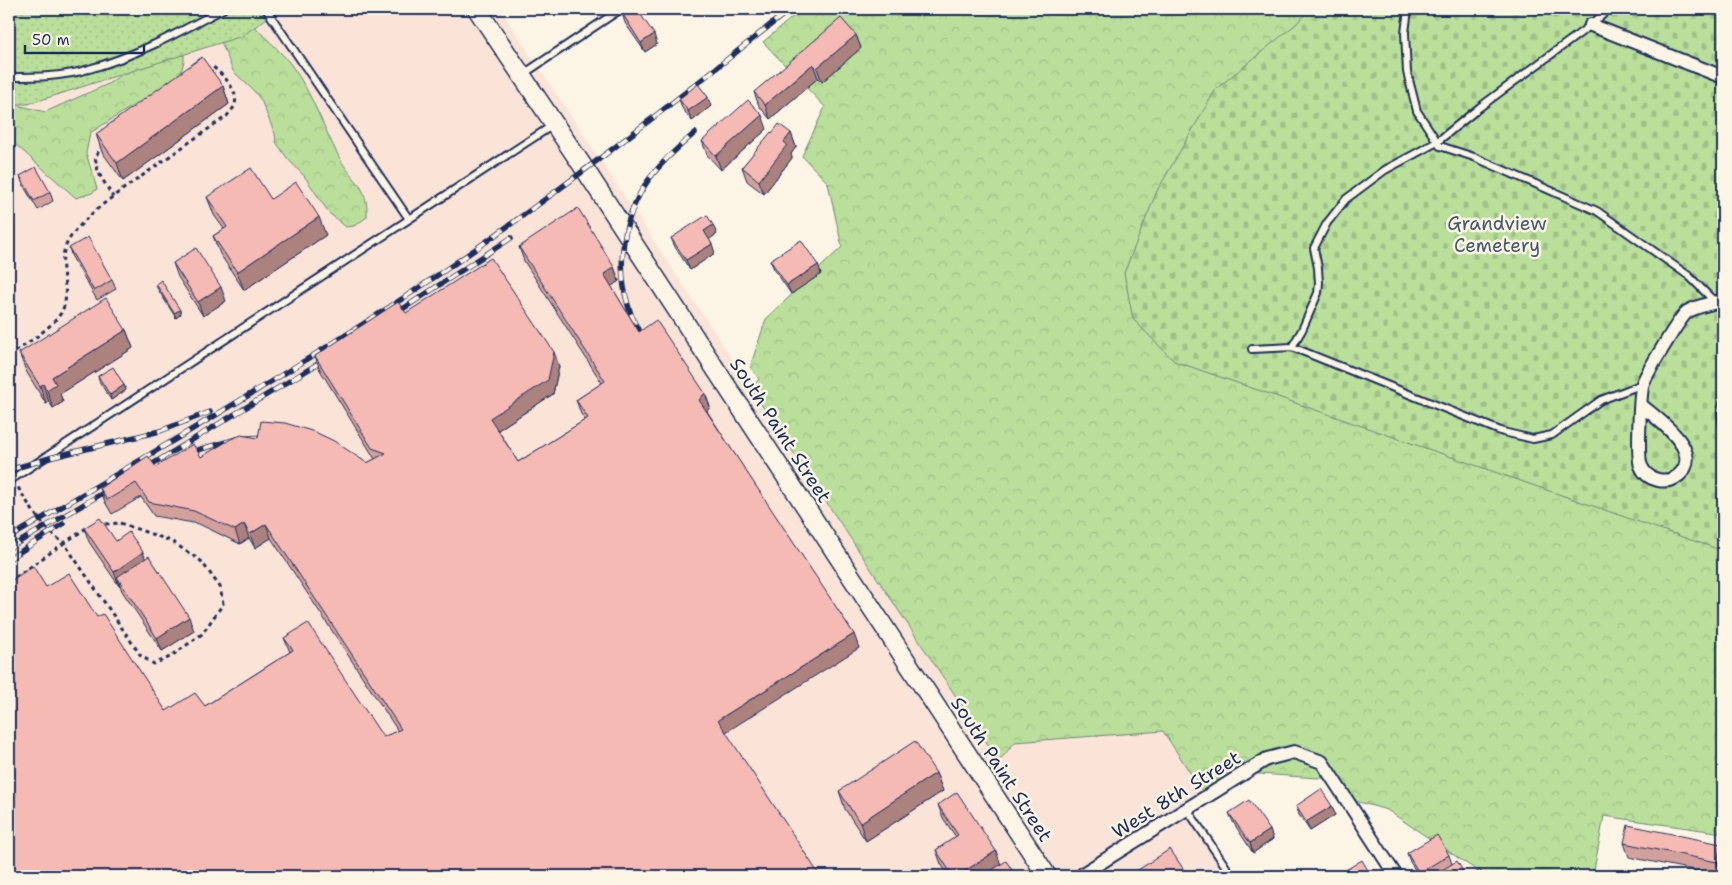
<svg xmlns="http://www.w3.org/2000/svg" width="1732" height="885" font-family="'Shantell Sans',sans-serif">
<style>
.built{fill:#fae3d7}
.forest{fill:url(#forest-crowns);stroke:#6a877c}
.cemetery{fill:url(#cemetery-stones);stroke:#6a877c}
.park{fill:url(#park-dots);stroke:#6a877c}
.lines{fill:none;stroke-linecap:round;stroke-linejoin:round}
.lane-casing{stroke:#1b2f5e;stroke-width:10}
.street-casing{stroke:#1b2f5e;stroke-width:16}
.secondary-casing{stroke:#1b2f5e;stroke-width:21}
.path{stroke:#1b2f5e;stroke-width:3;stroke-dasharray:4 4;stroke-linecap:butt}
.lane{stroke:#fcf5e5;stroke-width:6}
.street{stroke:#fcf5e5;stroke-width:12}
.secondary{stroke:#fcf5e5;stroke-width:18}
.rail-casing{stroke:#1b2f5e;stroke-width:5.5}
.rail{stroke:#fcf5e5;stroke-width:4;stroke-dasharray:11;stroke-linecap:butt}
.wall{fill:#d4a09c;stroke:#1b2f5e}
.shaded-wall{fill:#ac827f;stroke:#1b2f5e}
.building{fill:#f6bab5;stroke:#1b2f5e}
.labels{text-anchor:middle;stroke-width:5;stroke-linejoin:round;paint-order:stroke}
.park-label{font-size:19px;fill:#435b6d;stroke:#fcf5e5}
.street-label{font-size:19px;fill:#1b2f5e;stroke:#fcf5e5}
</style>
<defs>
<pattern id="forest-crowns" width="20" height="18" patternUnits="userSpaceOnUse" patternTransform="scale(1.25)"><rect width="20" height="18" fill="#badf9a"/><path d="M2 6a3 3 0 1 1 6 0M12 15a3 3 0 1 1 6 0" fill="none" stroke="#9fc087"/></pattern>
<pattern id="cemetery-stones" width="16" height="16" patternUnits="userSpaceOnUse" patternTransform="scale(1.25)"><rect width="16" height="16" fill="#badf9a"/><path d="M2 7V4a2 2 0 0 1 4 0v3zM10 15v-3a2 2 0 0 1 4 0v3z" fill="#9fc087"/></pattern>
<pattern id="park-dots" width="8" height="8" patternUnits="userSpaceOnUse" patternTransform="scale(1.25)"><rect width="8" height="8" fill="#badf9a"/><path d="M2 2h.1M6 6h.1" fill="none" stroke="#9fc087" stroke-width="1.8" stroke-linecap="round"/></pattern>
</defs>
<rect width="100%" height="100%" fill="#fcf5e5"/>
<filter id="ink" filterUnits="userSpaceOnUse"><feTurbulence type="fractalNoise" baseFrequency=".02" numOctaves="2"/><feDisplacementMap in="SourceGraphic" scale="10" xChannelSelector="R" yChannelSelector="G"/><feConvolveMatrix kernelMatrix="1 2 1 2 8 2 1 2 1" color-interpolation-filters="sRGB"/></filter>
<g filter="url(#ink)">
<path class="built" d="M280,9H500L999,761L1050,700L1160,726L1206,797L1187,808L1232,876H9V104H28L242,36Z"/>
<path class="forest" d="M802,9H1723V833L1604,816L1593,876H1485L1387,810L1345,798L1333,779L1244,773L1206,797L1163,731L1015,742L999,761L751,389L759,379L750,367L766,319L842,247L828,183L802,156L825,107L763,42Z
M250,21C263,36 280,50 292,66C312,93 323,127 339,157C353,183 368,183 367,217L354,226L346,227L329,213L305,177L287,158L276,142L275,134L261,100L254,91L233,71L222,44L220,33Z
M184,55V61L180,76L90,133L86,153L97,189L92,193L76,198L15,144L9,141V103L45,112L108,84L149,56Z"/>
<path class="cemetery" d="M1310,9H1723V551L1174,361L1133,319L1124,273L1157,191L1216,89L1296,24Z"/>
<path class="park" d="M9,9H280L242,36L28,104H9Z"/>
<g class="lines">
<g class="lane-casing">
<path id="lane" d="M266,9L409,219
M1408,9L1405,33L1407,72L1417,111L1440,146L1474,157L1597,211L1689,276L1715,302
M522,75L621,9
M9,77C36,77 63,77 89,69C136,56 180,32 223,9
M1292,347L1302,330L1318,293L1319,283L1318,268L1314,248L1327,223L1346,199L1385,170L1437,142L1480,107L1591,25L1609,9
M1252,349L1292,347L1503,432L1533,439L1552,435L1601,400L1643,384
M1723,403L1721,412L1723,426
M9,481L553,125
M1187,809L1232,876"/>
</g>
<g class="street-casing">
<path id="street" d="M1591,25L1723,77
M1641,405C1657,419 1705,451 1679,475C1667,485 1647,481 1641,466C1637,457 1640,392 1643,383C1647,373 1680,317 1687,312C1694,307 1715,302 1723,301
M1082,876L1084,873L1267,759L1294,752L1322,762L1396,876"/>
</g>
<g class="secondary-casing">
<path id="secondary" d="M477,9L586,171L1047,876"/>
</g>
<path class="path" d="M103,145L95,157L98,172L113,197
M9,356C24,345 56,326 63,309C72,287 53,263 70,238C85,215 119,192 142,176C170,156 198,136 227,116C229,113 232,110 234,107C241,92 223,75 213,67L206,68
M120,523L171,541L201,561L220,587L223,604L202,634L170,657L154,664L141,656L64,543L91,525Z
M9,582L64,543C42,528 31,508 17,486"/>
<use href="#lane" class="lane"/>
<use href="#street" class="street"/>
<use href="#secondary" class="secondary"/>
<g class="rail-casing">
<path id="rail" d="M392,316L511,238
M646,343C614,296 615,232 645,185C658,165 677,148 695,133
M183,454L237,439L263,437
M9,470L53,457L160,431L210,412
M141,471L329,357
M9,538C145,457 282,378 414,291C544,205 667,108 789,10
M9,548L115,486
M9,559L63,524"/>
</g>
<use href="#rail" class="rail"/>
</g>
<path class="wall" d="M622,13L657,44L645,52L625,23Z
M856,35L861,48L822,82L818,78L770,119L759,106L754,92Z
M223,86L229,104L123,181L102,152L96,134Z
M679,99L711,106L692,121L682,108Z
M767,129L721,170L707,155L702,141Z
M772,133H791L796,147L791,154L792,158L764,194L747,181L742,167Z
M20,176L50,192L53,201L38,210L23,185Z
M207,197L271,199L326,235L244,290L220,254L213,236L224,229L214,215Z
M717,234L709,239L715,253L690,270L675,247L671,238Z
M519,247L614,267L619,281L611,286L639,332L705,393L710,407L707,411L859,648L9,876L46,587L97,617L166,711L205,706L290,652L284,638L383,737L398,731L271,538L255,548L249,538L240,544L199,524L154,516L141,497L112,514L105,502L100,488L156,467L201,457L367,463L375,459L320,370L315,356L406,313L559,366L553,394L498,430L518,462L585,420L581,414L576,400L602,383L524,261Z
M69,248L112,280L116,289L97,300L72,257Z
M770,260L821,274L791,294L774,269Z
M173,263L226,301L203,316L178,277Z
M156,284L181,314L176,318L157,288Z
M126,330L133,348L60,394L63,402L53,408L49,402L46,404L26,371L19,353Z
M98,376L124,385L126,390L111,400L99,381Z
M84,528L143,552L145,559L194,631L162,651L122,591L120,585L119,586L89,542Z
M936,773L943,791L866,841L845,809L839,791Z
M938,805L1001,864L1016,876H949L941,864L936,850L956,837L943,818Z
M1296,806H1332L1335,815L1310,831L1299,815Z
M1229,813L1270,830L1273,839L1253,853L1233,822Z
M1624,843L1721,844L1722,876L1629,857Z
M1407,853L1449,855L1452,864L1464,873L1465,876H1419L1410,862Z"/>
<path class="shaded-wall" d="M654,34L657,44L645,52L641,43Z
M856,35L861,48L822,82L817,68Z
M813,64L818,78L770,119L765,105Z
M223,86L229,104L123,181L117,163Z
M708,97L711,106L692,121L688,111Z
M762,115L767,129L721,170L716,156Z
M791,133L796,147L791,154L792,158L764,194L759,181L784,142Z
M319,217L326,235L244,290L237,272Z
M713,225L717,234L707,241L704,231Z
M712,244L715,253L690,270L686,260Z
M818,265L821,274L791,294L787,285Z
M614,267L619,281L609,288L604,274Z
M221,287L226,301L203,316L198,302Z
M180,310L181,314L176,318L174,313Z
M126,330L133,348L60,394L63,402L53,408L47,390L52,377Z
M554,352L559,366L553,394L495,432L490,418Z
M43,384L49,402L46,404L40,386Z
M124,385L126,390L111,400L110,395Z
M705,393L710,407L704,414L699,400Z
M244,524L249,538L240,544L235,530Z
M266,524L271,538L255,548L250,534Z
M143,552L148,566L117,577L120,585L119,586L114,572Z
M189,617L194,631L162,651L157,638Z
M854,634L859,648L723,734L718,720Z
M936,773L943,791L866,841L860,823Z
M1332,806L1335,815L1310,831L1306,822Z
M1270,830L1273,839L1253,853L1250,843Z
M1721,844L1723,851V870L1722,876L1717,862Z
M996,851L1001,865L984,876H957Z"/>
<path class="building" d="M629,9H637L654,34L641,43L622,13Z
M841,18L856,35L817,68L813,64L765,105L754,92Z
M202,57L223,86L117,163L96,134Z
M698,84L708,97L688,111L679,99Z
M748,100L762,115L716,156L702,141Z
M779,124L791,133L784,142L787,145L759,181L742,167L771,132L772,133Z
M36,167L50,192L34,201L20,176Z
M251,168L271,199L296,182L319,217L237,272L213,236L227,227L207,197Z
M578,208L614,267L604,274L639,332L656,320L705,393L699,400L854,634L718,720L820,876H9V582L33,566L46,587L69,573L97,617L103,614L166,711L195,693L205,706L293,650L284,638L308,623L383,737L401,729L266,524L250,534L244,524L235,530L194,511L149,502L136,483L107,500L100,488L148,456L156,467L193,444L201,457L231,439L241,435L258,438L261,421L285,423L315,432L334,441L367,463L386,453L372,448L315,356L398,302L406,313L491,258L554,352L548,380L490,418L518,462L588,418L576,400L605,381L519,247Z
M707,215L713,225L704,231L712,244L686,260L671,238Z
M88,237L112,280L94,291L69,248Z
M801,240L818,265L787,285L770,260Z
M196,248L221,287L198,302L173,263Z
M161,280L180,310L174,313L156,284Z
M106,298L126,330L52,377L56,384L47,390L43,384L40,386L19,353Z
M113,367L124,385L110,395L98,376Z
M100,518L116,541L129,532L143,552L114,572L84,528Z
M149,556L189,617L157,638L117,577Z
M915,741L936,773L860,823L839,791Z
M1321,789L1332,806L1306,822L1296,806Z
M957,792L996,851L957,876H953L936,850L958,835L938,805Z
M1249,800L1270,830L1250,843L1229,813Z
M1628,825L1721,844L1717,862L1624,843Z
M1437,835L1449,855L1419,873L1407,853Z
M1170,849L1188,876H1138L1135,872Z
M1362,860L1370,874L1366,876H1336Z
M1006,861L1016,876H983Z
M1457,861L1464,873L1458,876H1432Z
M1480,870L1484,876H1471Z"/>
</g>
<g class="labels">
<g class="park-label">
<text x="1497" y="230">Grandview<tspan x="1497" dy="22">Cemetery</tspan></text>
</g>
<g class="street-label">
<text transform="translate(781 430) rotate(57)" y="7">South Paint Street</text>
<text transform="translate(1002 769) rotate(57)" y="7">South Paint Street</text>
<text transform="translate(1176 794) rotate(-32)" y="7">West 8th Street</text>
</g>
</g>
<rect width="1732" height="885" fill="none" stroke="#fcf5e5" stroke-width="30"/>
<rect x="15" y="15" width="1702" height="855" fill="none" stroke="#1b2f5e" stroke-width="2" filter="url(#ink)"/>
<path d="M25 45v8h119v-8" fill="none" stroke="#1b2f5e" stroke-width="2.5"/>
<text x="32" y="45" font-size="15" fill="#1b2f5e" stroke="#fcf5e5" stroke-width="4" paint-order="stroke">50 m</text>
</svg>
